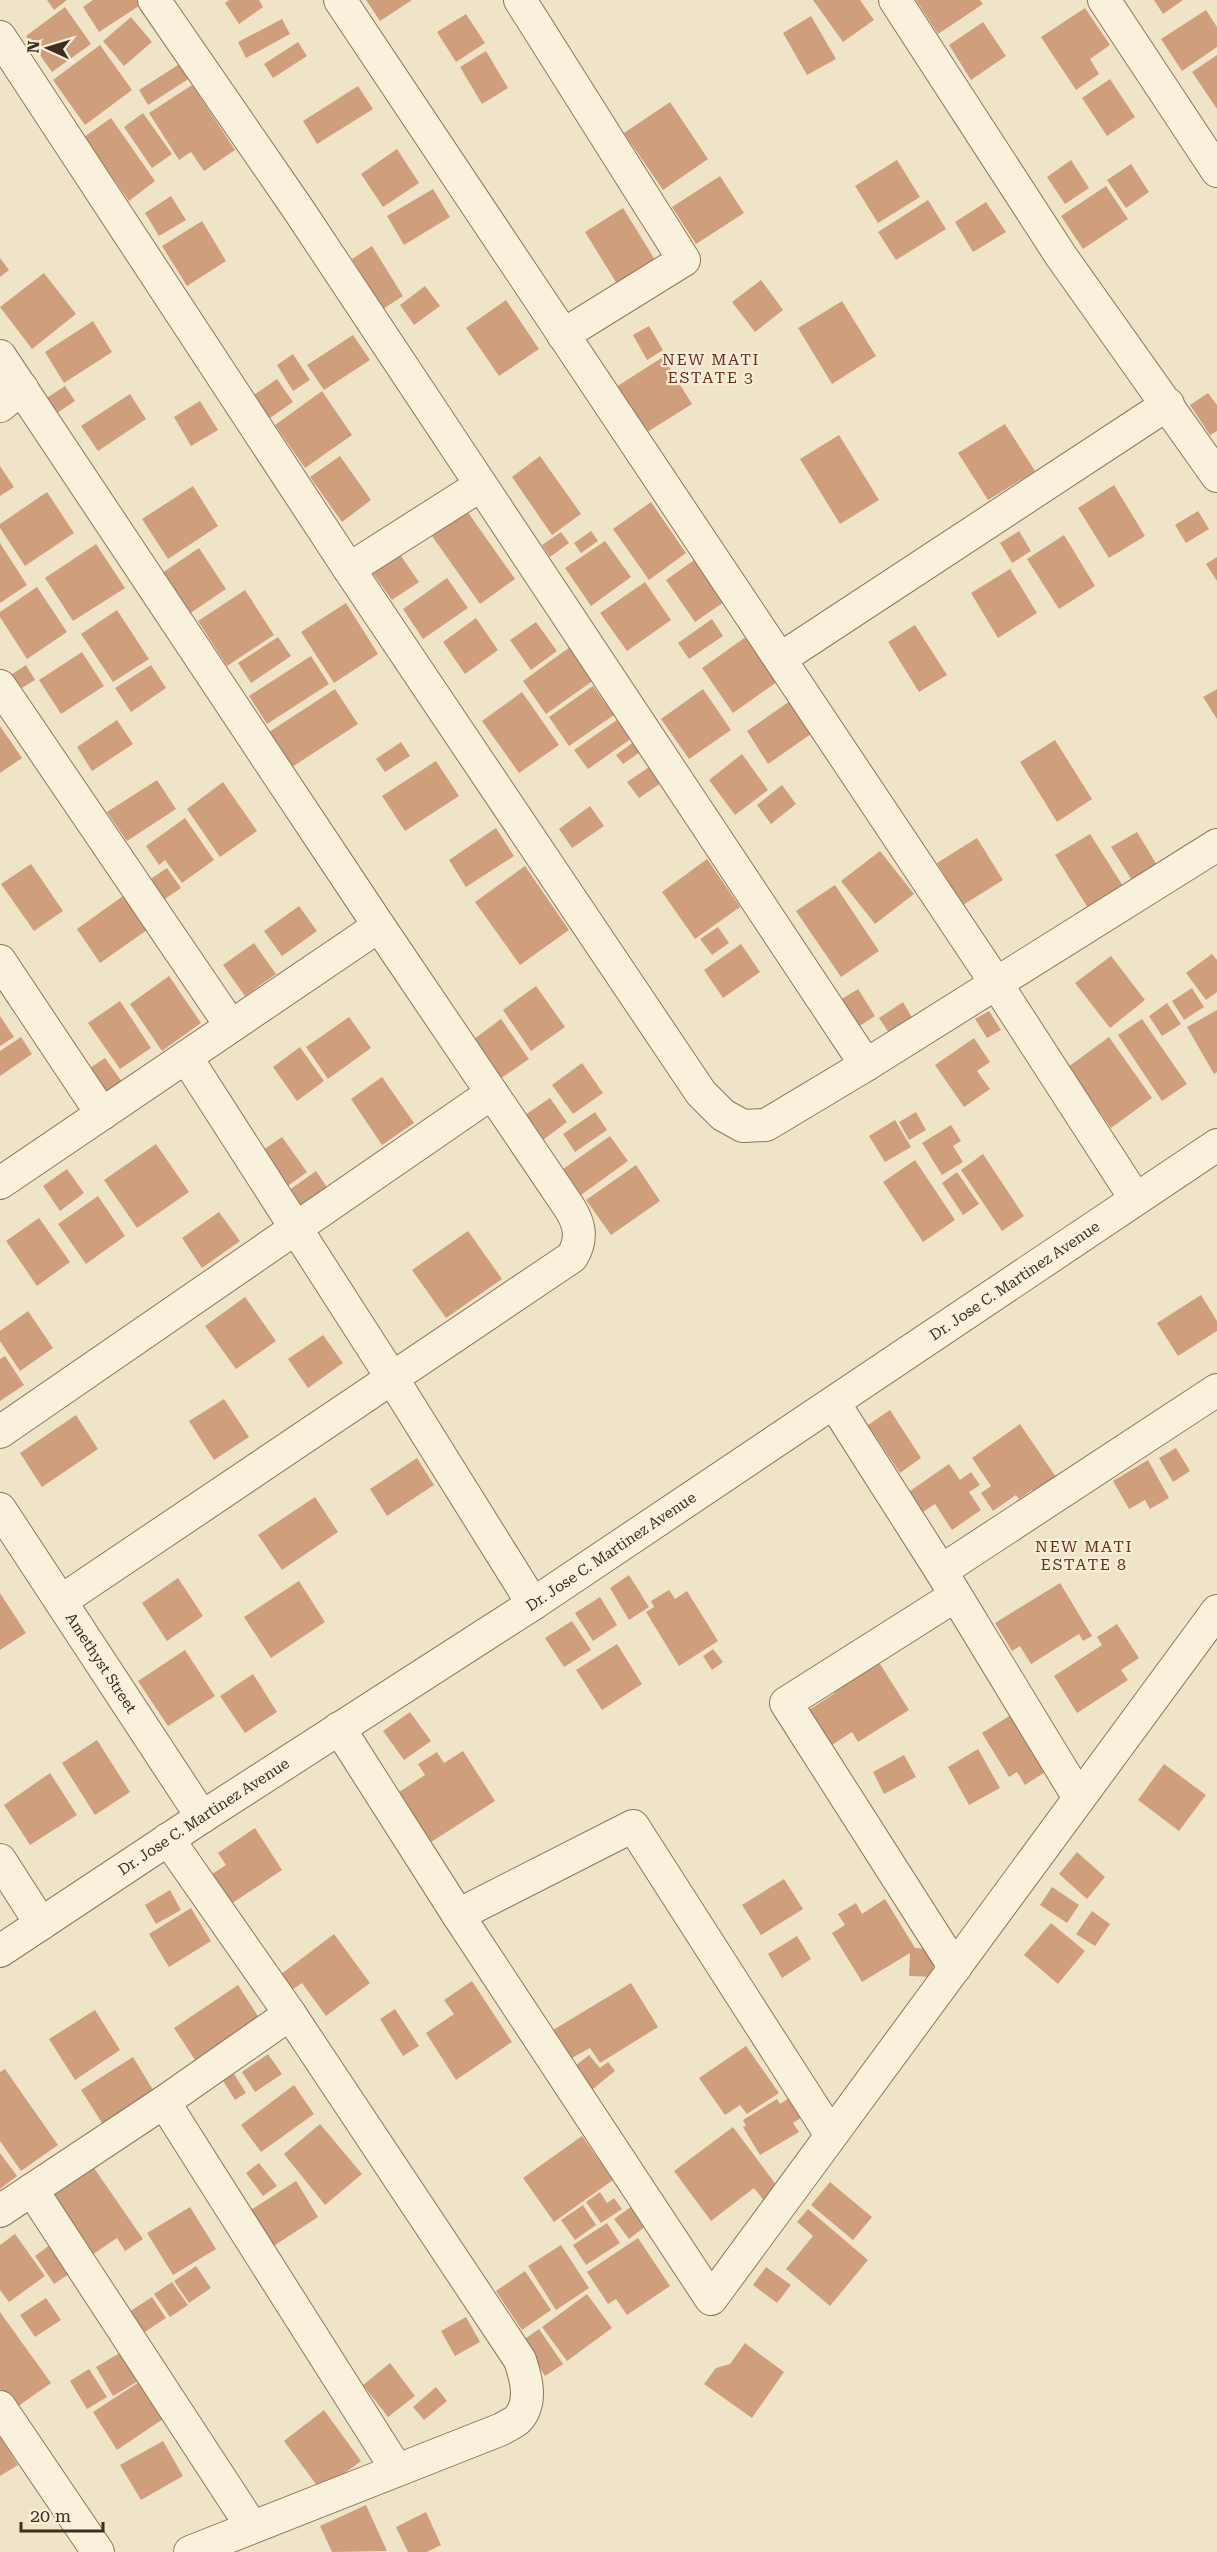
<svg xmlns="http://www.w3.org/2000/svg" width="1217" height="2552" font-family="'Roboto Serif',serif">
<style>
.building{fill:#cf9f7d}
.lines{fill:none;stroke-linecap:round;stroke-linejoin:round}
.minor-casing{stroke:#8d765c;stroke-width:34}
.minor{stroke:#faf1dc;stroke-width:32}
.labels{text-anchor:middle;stroke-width:4.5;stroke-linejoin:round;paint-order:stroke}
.street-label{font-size:15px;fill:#3d2e20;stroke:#f7eed8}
.neighbourhood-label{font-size:16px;letter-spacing:1.5px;fill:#6b2e1e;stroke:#f7eed8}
</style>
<rect width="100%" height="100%" fill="#f0e4c8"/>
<path class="building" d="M47,0H67L54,10Z
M93,0H139L142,4L99,32L83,7Z
M229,0H259L263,7L239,24L225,3Z
M366,0H412L380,21Z
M813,0H860L874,20L843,42Z
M916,0H980L983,4L938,34Z
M1154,0H1183L1163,14Z
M65,7L91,44L52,72L26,36Z
M1085,8L1110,45L1090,59L1099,74L1076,90L1041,37Z
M1206,10L1217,27V47L1182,71L1161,39Z
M466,14L485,43L456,62L437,32Z
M811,16L836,59L807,75L783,33Z
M131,17L152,42L124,66L103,41Z
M282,19L290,34L246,58L238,42Z
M983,22L1006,56L971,80L949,45Z
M298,42L307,56L273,78L264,64Z
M100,45L132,90L85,125L53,80Z
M486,51L508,88L482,104L460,67Z
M1217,55V109L1192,72Z
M181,63L190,78L148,105L139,90Z
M1110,79L1135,117L1107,136L1082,98Z
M192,85L235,150L204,171L191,152L179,160L149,113Z
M358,86L373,109L317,144L303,121Z
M670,102L708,159L663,190L624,133Z
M143,113L172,154L152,168L124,127Z
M111,118L155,181L129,201L84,137Z
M397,149L419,183L383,207L361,174Z
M897,160L920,197L878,223L855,186Z
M1071,160L1089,188L1065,204L1047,177Z
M1131,164L1149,192L1126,208L1107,180Z
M720,176L744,213L696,244L672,207Z
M1106,186L1128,219L1083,249L1061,216Z
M433,189L450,217L404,245L387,216Z
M171,196L186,220L159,236L145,213Z
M928,200L946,229L896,260L878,232Z
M986,202L1006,232L973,252L955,222Z
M623,208L657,263L619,287L585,232Z
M202,221L226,261L187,286L162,246Z
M372,246L403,296L383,309L352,259Z
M0,258L9,270L0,277Z
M44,273L76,314L32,349L0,307Z
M761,280L783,310L755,332L732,302Z
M425,286L440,306L414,325L400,305Z
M506,300L539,349L499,376L466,328Z
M842,301L876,356L832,384L798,328Z
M93,321L112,352L64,383L45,352Z
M649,326L663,350L647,360L633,335Z
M353,335L370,360L324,390L307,365Z
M293,354L310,380L293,391L277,365Z
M663,357L692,404L644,434L616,387Z
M277,379L293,402L270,418L254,395Z
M65,386L75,401L54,415L45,399Z
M322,391L352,435L305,468L275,425Z
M1208,393L1217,405V431L1210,435L1190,405Z
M130,394L146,419L98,451L81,426Z
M200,401L218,430L191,446L174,417Z
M1005,424L1035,471L988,500L958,453Z
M839,435L879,500L840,524L800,459Z
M340,456L371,500L342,522L310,477Z
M540,456L581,514L552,535L512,477Z
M0,466L14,487L0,496Z
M1114,485L1145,536L1109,558L1078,508Z
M193,486L218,526L168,559L142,519Z
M47,492L74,533L25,566L0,528V524Z
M651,502L686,553L649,580L613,529Z
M467,511L515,579L480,604L432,536Z
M1198,511L1209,529L1186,543L1175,525Z
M591,531L598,541L581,553L574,543Z
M1019,531L1031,551L1012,563L1000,543Z
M561,532L569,543L550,557L542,545Z
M1064,535L1095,586L1059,609L1027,559Z
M605,541L631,577L591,606L565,568Z
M0,543L27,585L0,603Z
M96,544L125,588L73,621L45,578Z
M199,548L226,589L189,614L162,573Z
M399,553L419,582L392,600L372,572Z
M1217,557V581L1206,564Z
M697,558L727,600L695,622L666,580Z
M1010,569L1037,613L998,638L971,593Z
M447,578L468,608L423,639L403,609Z
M645,582L671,620L627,651L600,613Z
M37,587L67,632L27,659L0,617V612Z
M245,590L274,635L227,666L198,621Z
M346,603L378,654L334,683L301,632Z
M117,610L149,659L113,682L81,634Z
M476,618L498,650L465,674L443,642Z
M712,619L723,636L689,659L678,643Z
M536,622L557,651L531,670L510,640Z
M915,625L947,675L919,692L888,642Z
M750,634L781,679L733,713L702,668Z
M278,637L291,656L251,683L238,663Z
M570,647L594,680L546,714L523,681Z
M82,652L104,686L61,714L39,680Z
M311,656L329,684L267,724L249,696Z
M26,665L35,680L15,692L6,678Z
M151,665L166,688L131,712L115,688Z
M593,686L614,715L569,746L549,717Z
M335,689L358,724L289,769L266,734Z
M703,689L731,730L689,759L661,719Z
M1217,689V719L1203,697Z
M522,692L559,745L519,773L482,721Z
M790,701L811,734L768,764L747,731Z
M621,717L635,736L588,769L574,750Z
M117,720L133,744L92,771L77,747Z
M0,726L22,758L0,773Z
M639,738L646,748L623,764L616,755Z
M1055,740L1092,799L1057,822L1020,762Z
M401,742L410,756L385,772L376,759Z
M742,754L768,790L735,815L709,780Z
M436,761L459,796L405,831L382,796Z
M655,763L667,779L639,798L627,782Z
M157,780L176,809L127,841L107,812Z
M223,782L257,831L220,857L187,809Z
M782,785L796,804L771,824L757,805Z
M590,806L604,826L572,848L559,829Z
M185,818L214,860L182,883L165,860L159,865L146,846Z
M496,828L514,856L466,887L449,860Z
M1137,832L1160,870L1135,885L1111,847Z
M1090,834L1123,886L1088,908L1055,855Z
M977,838L1003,880L963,905L937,863Z
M880,851L914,894L875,924L841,881Z
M707,859L740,907L695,939L662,892Z
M31,864L63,911L34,931L1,884Z
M525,866L569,930L520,965L475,902Z
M167,868L181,888L162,901L149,880Z
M835,885L879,951L841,977L796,911Z
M123,896L147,930L100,963L77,929Z
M299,906L317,931L282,956L264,931Z
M718,927L729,943L712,955L700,939Z
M254,943L276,974L245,996L223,965Z
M741,944L760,972L723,998L704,970Z
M1212,954L1217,960V992L1206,1000L1186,973Z
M1111,956L1145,1000L1110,1028L1075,983Z
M169,976L201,1023L162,1051L130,1004Z
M536,986L565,1027L531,1051L503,1010Z
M1192,988L1204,1007L1184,1020L1172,1001Z
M858,989L875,1016L858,1027L840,1000Z
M120,1001L151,1048L120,1069L88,1023Z
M903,1002L914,1021L891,1036L879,1018Z
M1167,1003L1181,1024L1162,1036L1149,1016Z
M1217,1010V1072L1214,1074L1187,1027Z
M989,1011L1001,1030L987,1038L975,1019Z
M0,1016L14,1037L0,1046Z
M349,1017L371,1048L328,1079L306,1047Z
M501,1019L529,1059L494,1083L466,1045Z
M1142,1019L1187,1084L1162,1101L1118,1035Z
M21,1037L32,1054L0,1076V1051Z
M1109,1037L1152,1098L1111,1128L1068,1067Z
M974,1038L990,1062L977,1071L990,1089L964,1107L935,1065Z
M300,1047L324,1081L297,1101L273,1067Z
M105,1058L125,1086L107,1099L87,1070Z
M582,1063L603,1093L573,1114L552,1085Z
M382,1077L414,1123L382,1145L351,1099Z
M550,1098L567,1122L543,1140L525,1115Z
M595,1112L607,1130L575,1152L563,1134Z
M916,1112L926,1130L909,1140L899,1122Z
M895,1120L911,1147L885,1162L869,1136Z
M951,1125L961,1141L953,1146L963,1162L942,1175L922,1143Z
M610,1136L628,1161L581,1195L563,1169Z
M282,1137L307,1172L278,1193L253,1157Z
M156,1144L189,1192L137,1228L104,1180Z
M983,1154L1024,1216L1002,1231L961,1170Z
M915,1160L955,1220L923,1242L883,1182Z
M636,1165L660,1201L611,1235L586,1200Z
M67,1169L84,1193L60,1211L43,1186Z
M316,1171L333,1196L298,1221L281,1196Z
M957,1172L979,1204L963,1215L942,1183Z
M98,1196L125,1236L86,1264L58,1224Z
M219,1212L240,1241L202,1268L182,1238Z
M39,1218L70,1262L37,1286L6,1241Z
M468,1231L502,1279L446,1318L412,1270Z
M1201,1295L1217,1321V1331L1178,1356L1157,1323Z
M245,1297L276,1341L236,1369L205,1326Z
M28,1311L53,1348L20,1371L0,1341V1331Z
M323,1335L343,1363L308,1388L288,1359Z
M5,1356L24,1385L0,1401V1359Z
M224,1399L249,1437L214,1460L189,1421Z
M890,1410L921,1458L900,1473L868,1425Z
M76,1415L98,1449L42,1487L20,1453Z
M1020,1424L1058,1480L1036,1495L1032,1490L1019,1499L1016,1495L993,1511L981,1493L991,1486L972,1458Z
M1176,1448L1190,1471L1173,1482L1159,1458Z
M417,1458L434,1485L387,1516L370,1489Z
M1148,1460L1169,1498L1150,1509L1145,1500L1129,1509L1113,1481Z
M949,1464L960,1480L971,1472L980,1485L969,1492L981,1510L952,1530L935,1504L923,1512L910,1491Z
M315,1497L338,1532L282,1570L258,1535Z
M629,1575L649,1607L629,1620L610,1588Z
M178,1578L203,1616L167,1641L142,1603Z
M299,1581L325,1622L271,1658L244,1617Z
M1060,1583L1092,1636L1083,1641L1079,1634L1031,1664L1020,1646L1012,1651L995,1623Z
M669,1590L675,1599L687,1591L718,1641L679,1666L646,1612L654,1607L651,1601Z
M0,1593L26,1633L0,1650Z
M600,1597L617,1625L593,1641L575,1613Z
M572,1621L591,1650L564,1667L545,1638Z
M1117,1624L1139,1658L1121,1670L1128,1680L1077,1713L1054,1676L1102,1645L1097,1637Z
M617,1644L642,1684L602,1710L576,1670Z
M713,1649L723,1662L712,1670L703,1656Z
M185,1650L215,1696L168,1726L138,1681Z
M875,1656L909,1710L858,1742L852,1732L832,1745L809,1710L835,1693L830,1685Z
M253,1674L277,1712L245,1733L220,1696Z
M410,1712L431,1741L404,1760L383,1731Z
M1011,1715L1045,1772L1025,1785L1017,1772L1009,1777L982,1733Z
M97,1740L130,1792L95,1815L62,1763Z
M978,1749L1000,1788L969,1805L948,1767Z
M463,1751L495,1801L428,1844L396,1794L425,1775L418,1764L437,1752L444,1763Z
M904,1755L916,1777L884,1794L873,1772Z
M1164,1764L1206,1795L1179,1831L1138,1800Z
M50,1773L77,1815L30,1845L4,1805Z
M255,1828L282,1870L228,1906L209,1876L226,1865L218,1853Z
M1077,1852L1105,1877L1087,1899L1059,1874Z
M784,1879L803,1909L761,1935L742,1905Z
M1052,1887L1079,1905L1067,1923L1040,1905Z
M170,1890L181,1910L156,1924L145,1905Z
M885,1899L915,1948L934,1949L933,1977L909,1976L910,1953L862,1982L832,1933L845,1925L838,1914L856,1903L862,1914Z
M191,1908L211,1941L169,1967L149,1934Z
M1092,1911L1110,1924L1095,1946L1076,1934Z
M1051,1923L1085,1951L1058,1984L1024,1955Z
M334,1934L370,1983L326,2016L302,1983L292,1990L280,1975Z
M797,1936L811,1959L782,1978L768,1954Z
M472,1981L512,2042L456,2080L426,2033L454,2014L444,2000Z
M631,1983L658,2027L600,2063L590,2048L570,2059L553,2030Z
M238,1985L263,2024L199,2066L174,2028Z
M395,2009L419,2046L403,2056L380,2019Z
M95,2010L120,2050L75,2080L49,2039Z
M746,2046L779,2093L747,2114L740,2105L725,2115L699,2078Z
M268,2054L282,2074L255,2092L242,2072Z
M589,2055L600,2068L608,2062L615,2071L588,2093L570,2070Z
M133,2057L155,2093L104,2126L81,2090Z
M5,2069L58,2145L21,2171L0,2141V2072Z
M234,2074L246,2093L235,2100L223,2081Z
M294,2085L314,2114L261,2152L241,2125Z
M792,2096L804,2116L793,2123L799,2132L760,2155L743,2127L746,2126L743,2120L777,2099L780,2104Z
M320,2124L362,2174L325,2205L284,2154Z
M733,2127L780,2190L765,2202L754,2188L711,2221L674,2171Z
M582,2136L613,2180L554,2222L523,2178Z
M0,2153L17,2176L0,2189Z
M259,2163L277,2186L263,2196L246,2173Z
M94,2168L143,2239L125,2251L117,2238L89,2257L49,2199Z
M296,2181L318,2217L269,2249L246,2213Z
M830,2182L872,2217L853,2240L811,2205Z
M600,2192L607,2203L614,2198L622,2209L601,2223L586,2202Z
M583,2205L596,2225L575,2240L561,2220Z
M632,2206L646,2226L629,2239L614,2219Z
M190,2207L216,2249L173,2275L147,2233Z
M808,2209L868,2260L830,2306L786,2269L813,2236L797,2222Z
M607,2223L620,2243L586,2265L573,2245Z
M15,2234L45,2276L9,2302L0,2290V2245Z
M638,2238L670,2286L627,2315L616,2299L608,2304L587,2272Z
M55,2241L75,2270L54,2284L35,2256Z
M561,2245L589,2288L556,2310L528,2266Z
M196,2266L211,2288L189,2303L174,2281Z
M766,2267L791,2285L777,2303L753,2285Z
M525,2271L551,2310L522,2330L496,2291Z
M172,2282L188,2305L170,2317L154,2294Z
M587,2294L612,2328L567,2361L542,2327Z
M152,2297L166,2318L140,2335L126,2314Z
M46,2298L61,2320L35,2337L20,2315Z
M0,2312L51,2383L14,2409L0,2389Z
M466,2317L480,2342L455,2356L441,2331Z
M539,2329L563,2364L545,2376L522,2341Z
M745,2343L784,2372L752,2418L704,2384L716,2368L730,2364Z
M123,2351L140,2380L113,2396L96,2367Z
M390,2363L415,2396L388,2417L363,2385Z
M89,2369L107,2397L87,2409L70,2381Z
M139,2382L163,2419L117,2450L93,2412Z
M436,2387L447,2401L424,2420L413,2407Z
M324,2410L361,2461L321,2491L284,2441Z
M0,2437L18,2465L0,2476Z
M163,2441L183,2476L141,2500L120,2465Z
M366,2505L387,2551L332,2552L320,2526Z
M426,2512L441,2545L427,2552H408L396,2527Z"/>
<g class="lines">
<g class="minor-casing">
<g id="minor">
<path d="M154,0L298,209L866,1065"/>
<path d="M340,0L996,983L1135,1198"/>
<path d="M520,0L684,260L563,335"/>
<path d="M895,0L1061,256L1217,476"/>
<path d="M1104,0L1217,171"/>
<path d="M0,37L349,569L701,1093L723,1115L743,1126L766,1125L866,1065L1217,845"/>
<path d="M0,356L379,926L569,1207C580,1224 583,1239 572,1257L61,1601"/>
<path d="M0,406L22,388"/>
<path d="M349,569L481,485"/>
<path d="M780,659L1168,404"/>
<path d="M0,686L231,1026"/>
<path d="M0,961L102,1114"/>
<path d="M186,1057L392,1378L533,1604"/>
<path d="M0,1183L379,926"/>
<path d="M834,1403L941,1571L1079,1798"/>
<path d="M0,1432L492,1093"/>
<path id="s1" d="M0,1509L202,1817"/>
<path d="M941,1571L1217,1390"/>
<path d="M339,1728L458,1915L711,2299L1217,1611"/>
<path d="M168,1839L290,2014L520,2360C526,2378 533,2402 518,2419C514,2423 506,2426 502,2429L190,2552"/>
<path d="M0,1860L41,1924"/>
<path d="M458,1915L633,1826L831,2135"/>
<path id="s2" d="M0,1951L202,1817L533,1604L1217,1145"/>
<path d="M955,1968L786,1703L955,1596"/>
<path d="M164,2102L397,2470"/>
<path d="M32,2190L252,2527"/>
<path d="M0,2211L164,2102L290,2014"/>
<path d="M0,2407L98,2552"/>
</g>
</g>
<use href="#minor" class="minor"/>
</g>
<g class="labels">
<g class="street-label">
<text dy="5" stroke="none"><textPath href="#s2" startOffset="1216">Dr. Jose C. Martinez Avenue</textPath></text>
<text dy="5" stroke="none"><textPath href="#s2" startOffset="730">Dr. Jose C. Martinez Avenue</textPath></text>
<text dy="5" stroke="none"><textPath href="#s1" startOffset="184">Amethyst Street</textPath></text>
<text dy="5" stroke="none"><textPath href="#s2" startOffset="244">Dr. Jose C. Martinez Avenue</textPath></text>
</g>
<g class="neighbourhood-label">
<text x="711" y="365">NEW MATI<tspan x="711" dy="18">ESTATE 3</tspan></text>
<text x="1084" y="1552">NEW MATI<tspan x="1084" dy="18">ESTATE 8</tspan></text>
</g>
</g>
<g transform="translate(48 48) rotate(274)" stroke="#f7eed8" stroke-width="4.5" paint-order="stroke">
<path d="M0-4.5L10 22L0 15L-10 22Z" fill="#3d2e20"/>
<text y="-9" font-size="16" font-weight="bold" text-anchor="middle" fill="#3d2e20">N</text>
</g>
<path d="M21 2522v9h82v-9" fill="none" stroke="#3d2e20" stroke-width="3"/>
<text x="30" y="2522" font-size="18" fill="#3d2e20" stroke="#f7eed8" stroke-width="4.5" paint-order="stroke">20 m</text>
</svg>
